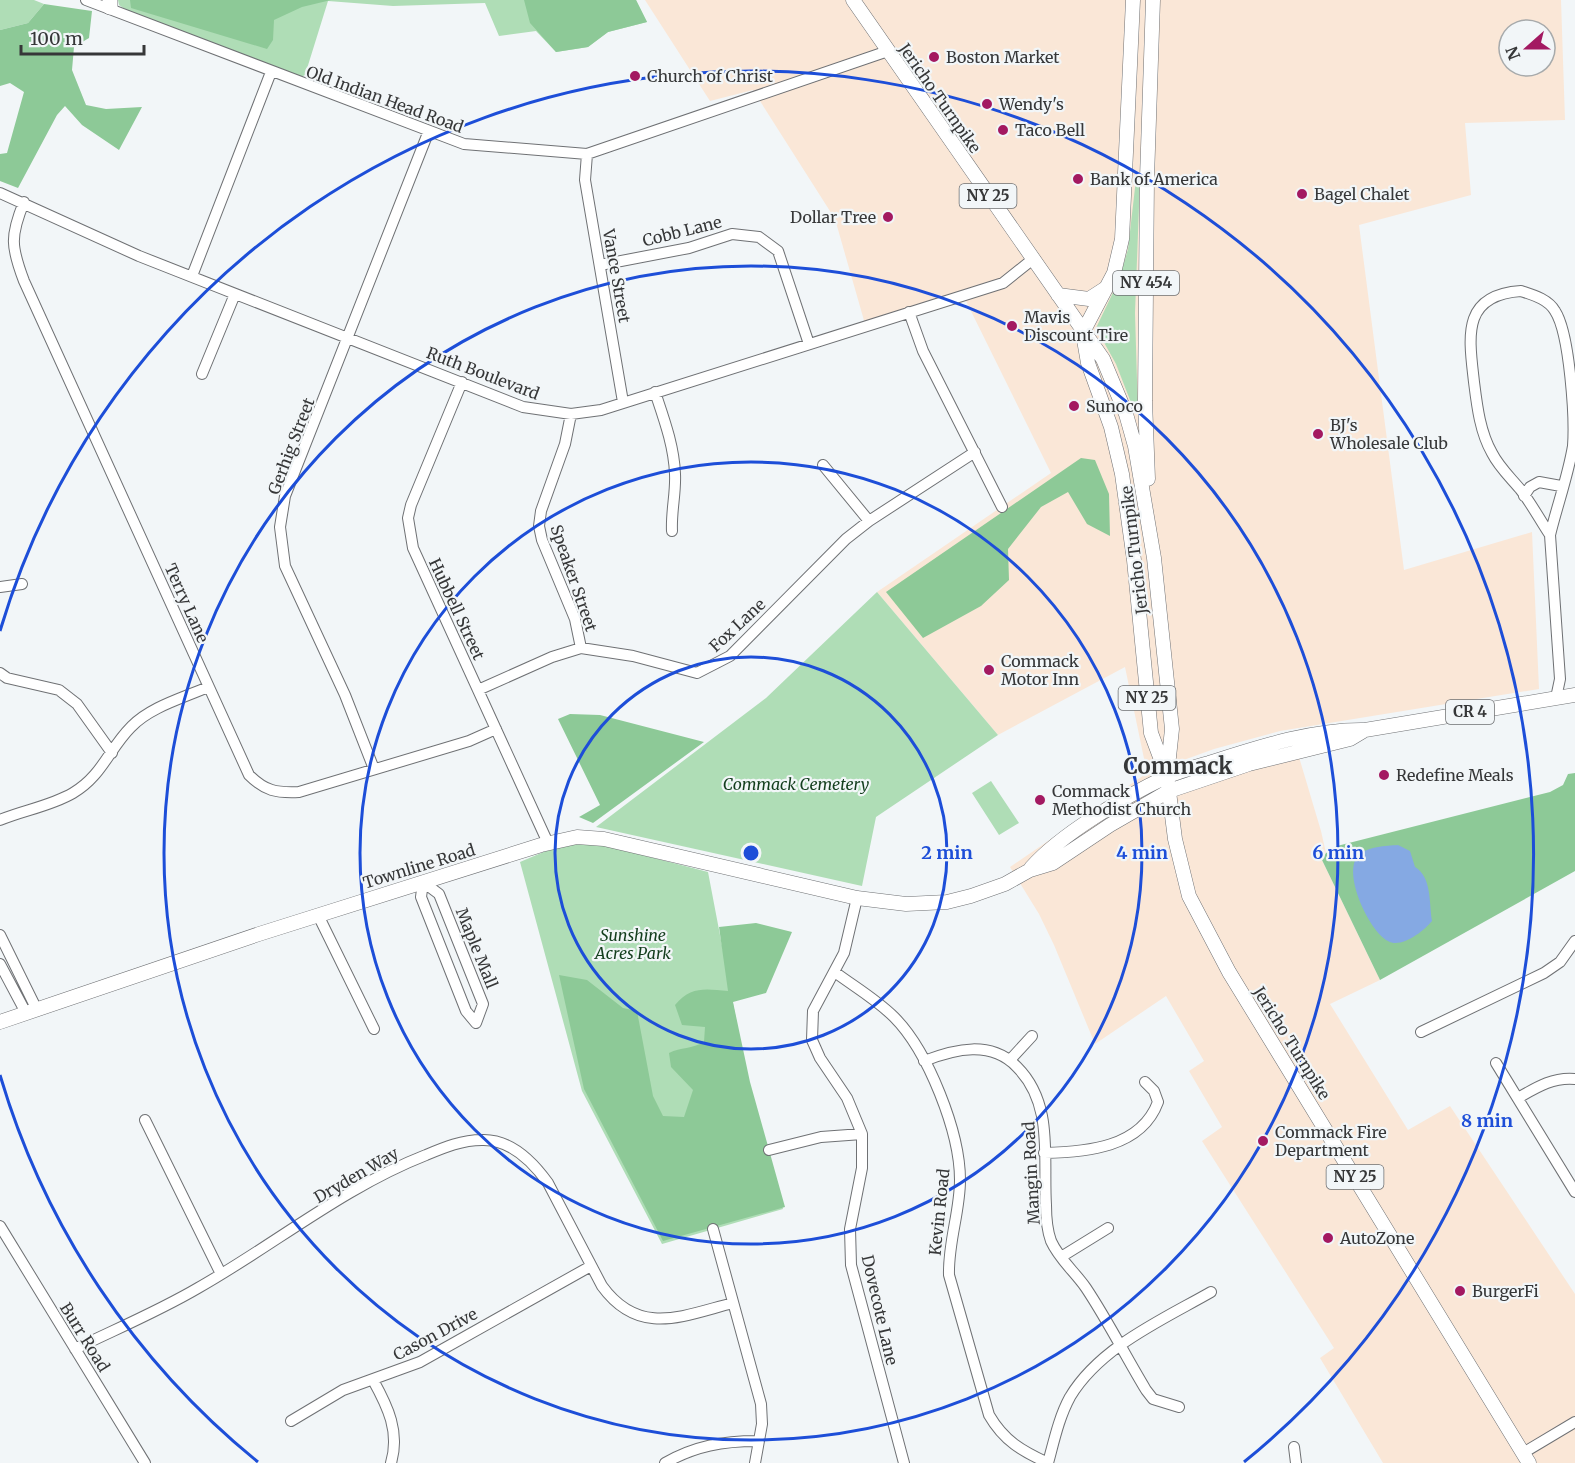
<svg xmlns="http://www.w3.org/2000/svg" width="1575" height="1463" font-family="Merriweather,serif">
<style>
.commercial{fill:#fae7d7;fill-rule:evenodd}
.green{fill:#afddb6}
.forest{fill:#8dc997}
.water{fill:#85a9e3}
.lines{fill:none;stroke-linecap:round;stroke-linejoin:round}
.minor-casing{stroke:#6f7174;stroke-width:12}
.major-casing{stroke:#6f7174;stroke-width:15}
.highway-casing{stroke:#6f7174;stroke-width:16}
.minor{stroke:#fff;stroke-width:10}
.major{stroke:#fff;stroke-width:14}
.highway{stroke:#fff;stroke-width:15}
.ring{fill:none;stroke:#1d4ed8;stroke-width:3}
.poi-dot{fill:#a31961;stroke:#f2f6f8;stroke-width:2}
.labels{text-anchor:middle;stroke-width:4.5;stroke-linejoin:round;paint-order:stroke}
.shield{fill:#f2f6f8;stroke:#6e7072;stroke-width:1.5}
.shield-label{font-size:15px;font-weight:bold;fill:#363738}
.poi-label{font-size:16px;fill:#363738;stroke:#f2f6f8;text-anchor:start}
.street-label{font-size:16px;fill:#363738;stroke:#f2f6f8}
.park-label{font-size:16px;font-style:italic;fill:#133e1d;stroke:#f2f6f8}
.district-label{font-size:22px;font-weight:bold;fill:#363738;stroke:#f2f6f8}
.centre{fill:#1d4ed8;stroke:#f2f6f8;stroke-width:3}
.ring-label{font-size:18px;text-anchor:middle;font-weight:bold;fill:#1d4ed8;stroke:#f2f6f8;stroke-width:4.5;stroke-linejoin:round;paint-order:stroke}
</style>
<rect width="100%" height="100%" fill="#f2f6f8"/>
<path class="commercial" d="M645,0H1561L1565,120L1465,123L1471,195L1359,225L1404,570L1532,532L1539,689L1280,731L1214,749L1148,773L1177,789L1299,757L1321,831L1326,853L1322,860L1380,980L1330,1004L1408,1130L1450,1106L1575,1294V1463H1383L1320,1358L1334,1348L1202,1141L1222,1127L1189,1071L1204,1061L1166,996L1095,1044L1054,945L1039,914L1010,867L1147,773L1125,667L998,735L877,592L1051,473L966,301L867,331L835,219L753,90L710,101ZM1509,30H1545V66H1509Z"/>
<path class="green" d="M0,0H34L44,4L28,23L0,30Z
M118,0H636L647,22L608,32L588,47L556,52L536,31L499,36L485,3L393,6L328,1L305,75L301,77L129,12L119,5Z
M1136,179L1140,180L1135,313L1138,414L1135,413L1116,364L1096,328L1119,280L1128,249Z
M877,592L998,735L876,817L862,886L596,827L766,698Z
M991,781L1019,823L999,835L972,793Z
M578,843H596L708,872L748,1082L783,1209L662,1244L582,1091L520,862L560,845Z"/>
<path class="forest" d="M130,0H331L302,7L274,20L273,40L267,49L131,8Z
M524,0H636L647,22L608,32L588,47L556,52L530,23Z
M44,4L92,11L89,38L74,47L72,70L86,105L106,109L142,107L119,150L82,125L65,106L57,115L18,188L0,181V154L7,153L24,92L10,83L0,86V30L28,23Z
M1081,458L1095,460L1109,494L1110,536L1087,524L1068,492L1041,507L1008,549L1009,580L981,606L923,638L886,592Z
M570,714L600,715L704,742L593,823L579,817L600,805L558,719Z
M1575,773V871L1380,980L1322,860L1326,853L1337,846L1550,792L1563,785L1568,774Z
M756,923L792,932L766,993L733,1002L750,1082L785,1207L663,1241L584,1089L559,975L587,980L623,1008L637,1011L653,1096L663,1116L684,1117L693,1090L671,1067L669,1053C681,1047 692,1049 704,1042L705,1027L682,1025L675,1005C691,986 705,989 728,991L719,927Z"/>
<path class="water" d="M1398,845L1410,851L1415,867C1432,877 1429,903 1432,921C1424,931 1401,949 1388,941C1369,931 1342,873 1358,856C1367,846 1386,846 1398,845Z"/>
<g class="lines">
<g class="minor-casing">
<path id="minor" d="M86,0L464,144L587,154L888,51
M587,154L585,180L623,402
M0,193L139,256L523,407L571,414L601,410L1003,283L1033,259
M24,202C10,236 11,247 24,281L249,775C265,791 276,793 299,792L469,741L496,729
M600,265L689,248L732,234L759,237L778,251L809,344
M192,276L271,72
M1521,291C1533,295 1548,299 1555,311C1570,334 1575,419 1573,446C1568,476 1557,506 1550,535C1540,520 1531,503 1520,489C1510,477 1499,467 1492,453C1480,432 1477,406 1474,382C1469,337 1461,295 1521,291Z
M909,312L923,351L1002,507
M202,374L235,294
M462,382L411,505L408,518L413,548L548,843
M655,392C664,419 674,446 675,474C676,493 671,511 672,531
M571,414L565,444L541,511L539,526L542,540L575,619L581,648
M823,465L869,521
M1524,496L1530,487L1539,482L1561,486
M1550,535L1560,679L1556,698
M0,587L22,584
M0,673L7,678L59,690L77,704L112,753
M478,690L552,657L581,648L633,656L697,673L730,656L846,539L869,521L975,452
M374,769L345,695L285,566L280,527L285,496L428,133
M0,820C24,810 51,806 73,793C102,776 109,749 131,727C150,707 183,698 208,687
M423,882L439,894L483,1004L476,1023L466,1011L421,897Z
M857,898L844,953L813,1011L812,1040L820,1058L847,1098L862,1134V1168L850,1229L851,1265L904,1463
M318,915L374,1029
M0,935L37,1010
M0,964L26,1013
M836,973C855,987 877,1000 894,1017C928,1051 960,1132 960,1180C960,1212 948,1242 949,1275L989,1415C1004,1441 1022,1451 1048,1463C1054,1441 1059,1417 1070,1397C1100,1347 1162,1320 1211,1292
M1421,1032L1544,973L1560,962L1575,941
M1010,1060L1032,1036
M924,1061C955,1049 991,1040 1017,1067C1054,1104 1043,1157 1046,1205C1046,1216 1047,1230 1051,1241C1059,1259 1075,1272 1086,1288C1108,1321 1126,1357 1146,1390L1153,1399L1179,1407
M1496,1063L1575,1192
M1518,1098C1537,1087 1553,1077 1575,1079
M145,1120L221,1274
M769,1150L821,1137L862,1134
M1044,1153C1086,1152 1141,1148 1158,1102L1154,1091L1145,1082
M0,1226L145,1463
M713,1229L761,1404L762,1424L755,1463
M1061,1257L1108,1228
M75,1349C116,1329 159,1311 198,1288C274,1245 344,1187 426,1155C445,1147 462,1140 482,1140C511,1139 533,1162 548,1183L602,1286C639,1337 682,1316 733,1303
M373,1380C388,1407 400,1432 391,1463
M291,1421L343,1390L420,1362L591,1266
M1294,1447L1296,1463
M1523,1453L1575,1422
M665,1463C695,1446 723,1441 757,1441"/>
</g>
<g class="major-casing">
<path id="major" d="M853,0L1103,359L1126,414L1135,446L1154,558L1172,729L1167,776L1175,839L1189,896L1229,972L1529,1463
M1058,295L1089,299L1106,288
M1083,332L1114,273L1122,239L1133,0
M1083,334L1088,363L1111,427L1122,474L1134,560L1151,733L1166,773
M1148,479L1145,401L1147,178L1153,0
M1031,868C1061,834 1124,797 1166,777C1180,771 1195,767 1209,763C1259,747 1313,729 1365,730L1575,695
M0,1022L259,934L541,845L577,837L604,839L857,898L906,904L947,902L971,896L1005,884L1030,870L1053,863L1110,825L1169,791L1249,764L1350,739L1365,730"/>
</g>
<g class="highway-casing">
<path id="highway" d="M110,7V0"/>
</g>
<use href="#minor" class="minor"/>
<use href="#major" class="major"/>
<use href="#highway" class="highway"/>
</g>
<g class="ring">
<circle cx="751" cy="853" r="196"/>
<circle cx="751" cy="853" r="391"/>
<circle cx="751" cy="853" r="587"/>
<path d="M258 1462A783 783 0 0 1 0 1075M0 631A783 783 0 1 1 1244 1462"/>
</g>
<g class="poi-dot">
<circle cx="934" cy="57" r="6"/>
<circle cx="635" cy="76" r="6"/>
<circle cx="987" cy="104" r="6"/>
<circle cx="1003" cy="130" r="6"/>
<circle cx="1078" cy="179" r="6"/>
<circle cx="1302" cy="194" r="6"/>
<circle cx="888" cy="217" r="6"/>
<circle cx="1012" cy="326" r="6"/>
<circle cx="1074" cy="406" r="6"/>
<circle cx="1318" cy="434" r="6"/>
<circle cx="989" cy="670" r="6"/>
<circle cx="1384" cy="775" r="6"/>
<circle cx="1040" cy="800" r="6"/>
<circle cx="1263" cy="1141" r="6"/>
<circle cx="1328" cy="1238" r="6"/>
<circle cx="1460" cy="1291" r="6"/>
</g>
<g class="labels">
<g class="shield">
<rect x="959.5" y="184" width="57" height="24" rx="4.5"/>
<rect x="1113" y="271" width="66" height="24" rx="4.5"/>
<rect x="1118.5" y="686" width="57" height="24" rx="4.5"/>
<rect x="1446" y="700" width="48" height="24" rx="4.5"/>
<rect x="1326.5" y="1165" width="57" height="24" rx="4.5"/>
</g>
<g class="shield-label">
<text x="988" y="201">NY 25</text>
<text x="1146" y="288">NY 454</text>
<text x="1147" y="703">NY 25</text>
<text x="1470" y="717">CR 4</text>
<text x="1355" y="1182">NY 25</text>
</g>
<g class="poi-label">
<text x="946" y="63">Boston Market</text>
<text x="647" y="82">Church of Christ</text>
<text x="999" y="110">Wendy's</text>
<text x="1015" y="136">Taco Bell</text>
<text x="1090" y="185">Bank of America</text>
<text x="1314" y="200">Bagel Chalet</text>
<text x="876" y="223" text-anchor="end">Dollar Tree</text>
<text x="1024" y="323">Mavis<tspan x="1024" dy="18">Discount Tire</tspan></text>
<text x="1086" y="412">Sunoco</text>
<text x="1330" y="431">BJ's<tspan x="1330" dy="18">Wholesale Club</tspan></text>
<text x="1001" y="667">Commack<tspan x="1001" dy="18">Motor Inn</tspan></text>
<text x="1396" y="781">Redefine Meals</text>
<text x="1052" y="797">Commack<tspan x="1052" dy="18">Methodist Church</tspan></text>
<text x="1275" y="1138">Commack Fire<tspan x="1275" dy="18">Department</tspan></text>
<text x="1340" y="1244">AutoZone</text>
<text x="1472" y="1297">BurgerFi</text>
</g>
<g class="street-label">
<text transform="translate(940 98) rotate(55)" y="6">Jericho Turnpike</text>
<text transform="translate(385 99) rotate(20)" y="6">Old Indian Head Road</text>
<text transform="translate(682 231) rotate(-14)" y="6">Cobb Lane</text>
<text transform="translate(617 276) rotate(80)" y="6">Vance Street</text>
<text transform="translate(483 373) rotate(21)" y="6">Ruth Boulevard</text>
<text transform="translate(291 446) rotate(-69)" y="6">Gerhig Street</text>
<text transform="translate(1134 550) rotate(-97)" y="6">Jericho Turnpike</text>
<text transform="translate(574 578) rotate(71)" y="6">Speaker Street</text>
<text transform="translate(187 603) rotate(66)" y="6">Terry Lane</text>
<text transform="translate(457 609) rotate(65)" y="6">Hubbell Street</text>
<text transform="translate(737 625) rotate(-43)" y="6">Fox Lane</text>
<text transform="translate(419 866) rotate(-17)" y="6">Townline Road</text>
<text transform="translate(477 948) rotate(68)" y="6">Maple Mall</text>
<text transform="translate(1292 1043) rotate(58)" y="6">Jericho Turnpike</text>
<text transform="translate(1031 1173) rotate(-93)" y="6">Mangin Road</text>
<text transform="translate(356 1175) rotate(-30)" y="6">Dryden Way</text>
<text transform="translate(939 1212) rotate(-84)" y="6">Kevin Road</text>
<text transform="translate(880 1310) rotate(77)" y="6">Dovecote Lane</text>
<text transform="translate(435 1334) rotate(-28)" y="6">Cason Drive</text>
<text transform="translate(85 1337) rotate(58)" y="6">Burr Road</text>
</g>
<g class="park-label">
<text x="796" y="790">Commack Cemetery</text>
<text x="633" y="941">Sunshine<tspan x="633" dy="18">Acres Park</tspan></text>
</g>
<g class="district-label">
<text x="1178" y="774">Commack</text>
</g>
</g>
<circle cx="751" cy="853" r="9" class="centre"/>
<g class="ring-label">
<text x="947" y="859">2 min</text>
<text x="1142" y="859">4 min</text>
<text x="1338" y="859">6 min</text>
<text x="1487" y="1127">8 min</text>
</g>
<g transform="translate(1527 48) rotate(249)"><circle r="28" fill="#f2f6f8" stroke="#a7aaab" stroke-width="1.5"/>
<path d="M0-4.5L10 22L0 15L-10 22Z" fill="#a31961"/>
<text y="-9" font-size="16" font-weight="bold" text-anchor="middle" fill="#363738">N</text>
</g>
<path d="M21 45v9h123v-9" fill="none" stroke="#363738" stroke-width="3"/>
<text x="30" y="45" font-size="18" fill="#363738" stroke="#f2f6f8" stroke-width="4.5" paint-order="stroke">100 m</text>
</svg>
